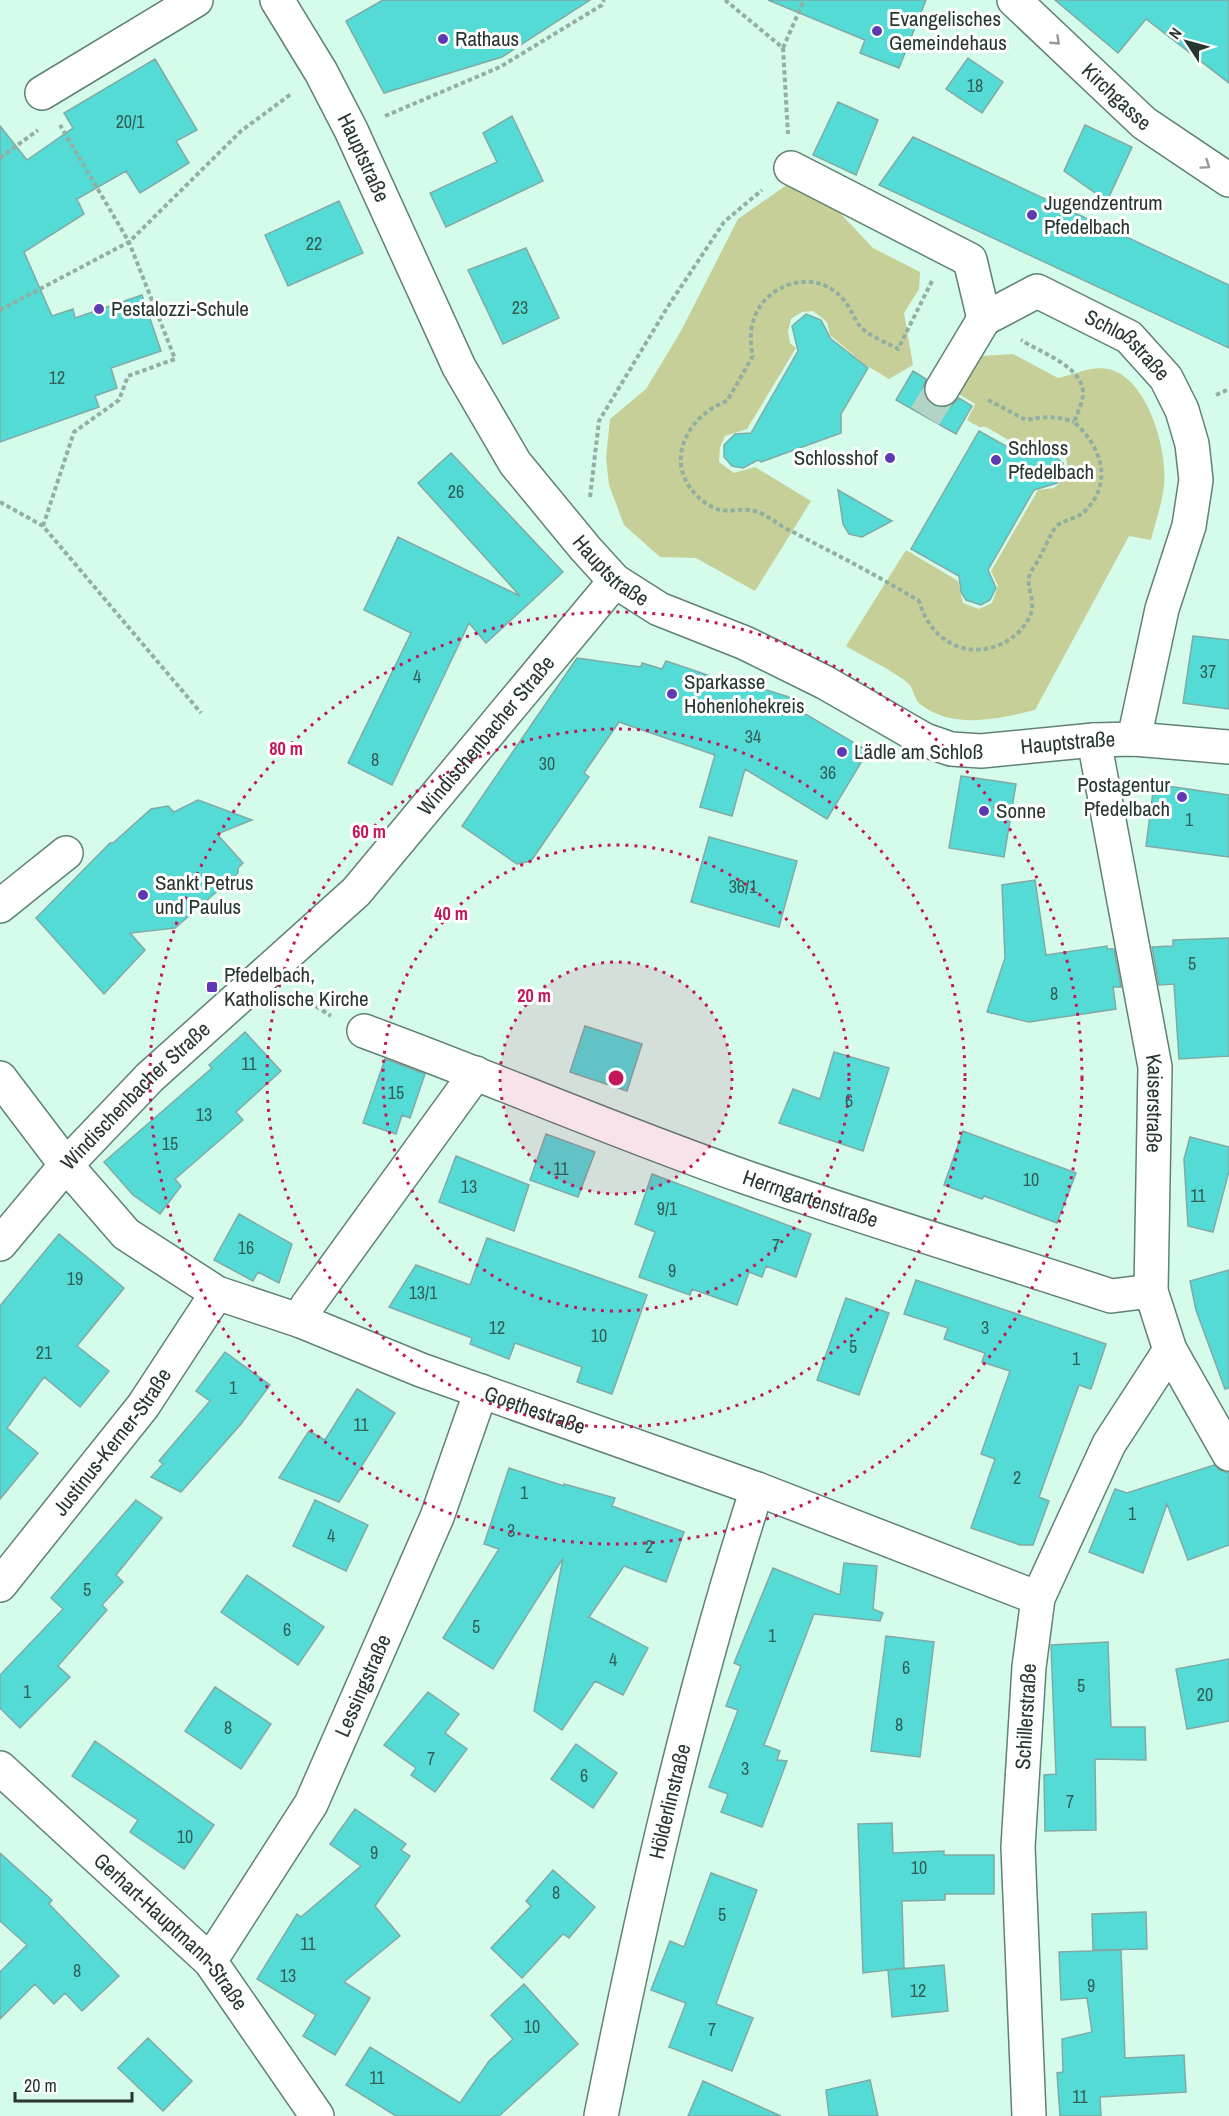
<svg xmlns="http://www.w3.org/2000/svg" width="1229" height="2116" font-family="'Archivo Narrow',sans-serif">
<style>
.green{fill:#c6cf97}
.building{fill:#54dbd5;stroke:#80aaa7;stroke-width:1.5}
.lines{fill:none;stroke-linecap:round;stroke-linejoin:round}
.minor-tunnel{stroke:#b2d4c5;stroke-width:33;stroke-dasharray:33 16;stroke-linecap:butt}
.minor-casing{stroke:#5f8273;stroke-width:36}
.major-casing{stroke:#5f8273;stroke-width:36}
.path{stroke:#92afa2;stroke-width:4;stroke-dasharray:4.5 3;stroke-linecap:butt}
.minor{stroke:#fff;stroke-width:33}
.major{stroke:#fff;stroke-width:33}
.oneway{stroke:#939a98}
.ring{fill:none;stroke:#c2185b;stroke-width:3;stroke-dasharray:3 6}
.poi-dot{fill:#5e3ab2;stroke:#fff;stroke-width:2}
.labels{text-anchor:middle;stroke-width:6;stroke-linejoin:round;paint-order:stroke}
.number-label{font-size:18px;fill:#325f59}
.poi-label{font-size:21px;fill:#273630;stroke:#fff;text-anchor:start}
.street-label{font-size:21px;fill:#273630;stroke:#fff}
.centre{fill:#c2185b;stroke:#fff;stroke-width:3}
.ring-label{font-size:18px;text-anchor:middle;font-weight:bold;fill:#c2185b;stroke:#fff;stroke-width:6;stroke-linejoin:round;paint-order:stroke}
</style>
<rect width="100%" height="100%" fill="#d5fbea"/>
<path class="green" d="M788,184L839,212L873,248L920,272L919,289L904,313L913,365L889,379L864,364L830,335L827,322L813,311L802,312L791,319L788,331L790,343L796,348L747,429L725,436L720,447L719,462L734,473L755,467L811,501L755,591L696,558L660,557L624,525L609,485L606,458L610,419L646,389L681,331L738,219Z
M1013,354L1058,378C1075,374 1096,364 1112,370C1149,382 1168,452 1164,486C1162,504 1155,523 1151,540L1129,536L1035,710C999,719 953,730 920,704C914,699 914,690 909,684C896,672 862,656 846,646L906,550L958,581L963,603L979,609L992,603L998,586L991,571L1038,490L1054,488C1068,476 1071,465 1062,449L1051,445L1040,446L1033,454L986,427H979L967,420L975,404L957,393L981,356Z"/>
<path class="building" d="M383,0H590L502,57L384,93L346,21Z
M768,0H926L899,68L860,53L865,40Z
M1055,0H1229V83L1146,19L1118,53Z
M968,58L1003,82L982,113L946,89Z
M155,59L197,130L176,141L189,163L140,193L126,171L77,199L84,214L24,252L52,316L73,309L75,318L142,295L161,351L111,368L117,388L95,396L99,407L0,442V126L27,160L73,128L64,113Z
M838,102L878,120L856,175L813,155Z
M512,116L543,181L446,227L430,193L497,162L483,133Z
M1085,125L1132,147L1107,201L1064,171Z
M913,137L1229,285V348L879,185Z
M339,201L363,253L288,286L265,235Z
M526,248L559,318L503,344L468,270Z
M806,314L821,320L831,339L868,368L841,414V433L761,462L758,460L743,468L732,466L724,457V445L735,434L751,433L798,351L792,326Z
M913,371L926,379L923,388L925,398L933,405L942,408L951,406L959,398L972,406L956,434L896,400Z
M979,431L1027,458L1051,453L1063,463V474L1057,483L1034,490L988,570L996,588L990,600L981,605L966,600L961,592L959,576L911,549Z
M451,453L563,572L486,643L469,623L392,785L348,763L411,633L364,610L398,537L520,596L418,483Z
M838,490L892,521L862,537L849,534L843,524Z
M1193,636L1229,640V709L1183,703Z
M577,658L641,667L642,663L662,669L666,661L734,684L735,680L792,698L790,705L868,751L827,819L745,769L732,816L700,807L715,755L619,722L584,773L589,777L531,861L517,864L462,826Z
M961,776L1016,784L1004,857L949,848Z
M1154,784L1229,795V857L1146,846Z
M198,800L252,820L217,834L243,863L238,868V873L175,928L130,933L145,950L104,994L36,918L110,843H113L151,809L168,806L174,812Z
M709,837L797,861L779,927L691,902Z
M1035,880L1046,955L1107,946V949H1114L1121,987H1113L1116,1009L1029,1022L987,1012L1005,958L1002,885Z
M1229,938V1056L1179,1059L1174,984L1159,985L1152,947L1173,946V940Z
M585,1026L642,1044L627,1091L570,1072Z
M245,1032L281,1071L236,1112L243,1120L175,1179L181,1186L160,1214L133,1195L104,1162L212,1068L209,1065Z
M834,1052L889,1068L863,1151L779,1123L793,1089L820,1099Z
M385,1059L425,1074L410,1118L402,1115L396,1134L363,1123Z
M963,1131L1076,1173L1057,1223L984,1196L982,1199L944,1185Z
M546,1134L595,1152L578,1197L530,1180Z
M1190,1137L1229,1147V1171L1213,1232L1188,1226L1184,1159Z
M456,1156L529,1185L514,1231L439,1202Z
M652,1174L811,1234L796,1277L766,1266L762,1277L749,1272L737,1305L692,1289L690,1295L639,1277L655,1232L635,1224Z
M239,1214L292,1244L279,1283L258,1272L253,1281L214,1260Z
M59,1234L124,1288L77,1346L109,1371L80,1407L44,1377L7,1428L38,1453L0,1499V1306Z
M487,1238L647,1295L612,1394L577,1382L582,1367L515,1343L509,1359L470,1344L472,1338L389,1307L416,1265L470,1285Z
M1229,1270V1388L1225,1389L1196,1310L1190,1281Z
M916,1280L1106,1344L1091,1389L1079,1385L1039,1497L1049,1501L1033,1545H1020L971,1528L995,1459L981,1454L1010,1371L982,1362L985,1353L944,1339L948,1328L904,1314Z
M846,1298L889,1313L859,1395L817,1380Z
M225,1352L270,1385L241,1424L181,1492L151,1477L163,1464L159,1461L210,1401L196,1391Z
M357,1389L395,1413L339,1502L279,1478L309,1431L325,1440Z
M1214,1465L1220,1470L1229,1473V1545L1188,1560L1167,1504L1143,1573L1089,1552L1115,1489L1127,1493Z
M509,1468L564,1486V1484L615,1498L612,1506L684,1532L666,1582L624,1566L589,1617L648,1648L623,1695L595,1681L562,1730L534,1711L563,1558L493,1669L443,1638L499,1549L484,1544Z
M136,1500L162,1518L116,1575L123,1582L102,1605L107,1610L58,1666L70,1677L20,1728L0,1708V1675L63,1609L51,1598Z
M315,1500L368,1525L346,1571L293,1546Z
M844,1563L877,1566L873,1609L883,1613L880,1621L814,1614L764,1745L780,1751L777,1760L787,1761L762,1827L721,1812L728,1794L709,1787L738,1710L726,1706L741,1666L734,1663L773,1568L840,1595Z
M247,1575L324,1627L298,1665L221,1612Z
M886,1636L934,1642L920,1757L871,1751Z
M1108,1642L1111,1727H1145L1146,1760L1095,1759L1096,1830L1045,1831L1044,1775L1056,1774L1051,1645Z
M1229,1659V1721L1187,1729L1176,1669Z
M215,1687L271,1724L241,1769L185,1731Z
M428,1692L459,1714L445,1733L467,1749L435,1792L411,1775L416,1768L384,1745Z
M95,1741L214,1825L184,1869L130,1832L138,1820L72,1776Z
M576,1744L617,1773L593,1808L551,1779Z
M355,1809L406,1844L401,1850L410,1856L375,1906L400,1936L344,1982L370,1998L335,2055L303,2036L316,2015L257,1979L297,1914L301,1917L361,1866L330,1844Z
M892,1823L893,1853L944,1851V1855H994V1894H945V1900L902,1901L904,1968L863,1973L858,1824Z
M0,1853L52,1900L49,1904L119,1976L82,2011L65,1993L54,2004L35,1984L0,2019V1972L27,1945L0,1921Z
M553,1870L595,1907L569,1938L563,1934L522,1978L491,1948L531,1906L526,1901Z
M711,1873L757,1890L716,2004L753,2018L732,2071L669,2047L686,2003L651,1990L670,1941L684,1947Z
M1146,1912L1147,1949L1093,1950L1092,1914Z
M1121,1950L1125,2058L1184,2055L1186,2092L1100,2097L1101,2116H1060L1057,2073L1063,2072L1062,2039L1092,2032L1087,1998L1061,2000L1059,1952Z
M944,1965L948,2011L892,2017L888,1970Z
M524,1984L578,2044L499,2116H396L346,2085L370,2047L460,2103L489,2061L513,2039L491,2015Z
M148,2038L192,2081L163,2111L118,2068Z
M870,2080L878,2116H829L826,2090Z
M703,2081L781,2116H688Z"/>
<g class="lines">
<path class="minor-tunnel" d="M925,416L942,389"/>
<g class="minor-casing">
<g id="minor">
<path id="s1" d="M1014,0L1144,123L1229,180"/>
<path d="M42,93L196,0"/>
<path id="s2" d="M791,168L970,260L984,319L1037,291L1129,337L1166,378L1182,410L1192,444L1196,480L1189,526L1162,609L1134,739"/>
<path d="M942,389L984,319"/>
<path id="s3" d="M1094,740L1155,1067L1151,1291L1170,1350L1229,1454"/>
<path d="M0,906L66,853"/>
<path id="s4" d="M364,1031C492,1078 616,1132 745,1177C866,1219 989,1256 1111,1296L1151,1291"/>
<path id="s5" d="M0,1078L66,1165L126,1234L217,1293L301,1321L421,1370L757,1489L1038,1598"/>
<path id="s6" d="M0,1244L66,1165L150,1077L356,892L615,581"/>
<path d="M301,1321L307,1306L476,1073"/>
<path id="s7" d="M0,1585L143,1406L217,1293"/>
<path id="s8" d="M0,1768L210,1961L317,2116"/>
<path id="s9" d="M210,1961L311,1804L437,1517L481,1391"/>
<path id="s10" d="M601,2116C644,1902 690,1697 757,1489"/>
<path id="s11" d="M1029,2116L1018,1847L1029,1667L1038,1598L1109,1444L1170,1350"/>
</g>
</g>
<g class="major-casing">
<g id="major">
<path id="s12" d="M277,0L321,72L351,130L459,367L515,463L585,548L615,581L659,609L745,643L824,682L925,740L951,749L981,751L1094,740L1134,739L1229,747"/>
</g>
</g>
<path class="path" d="M725,0L783,48L788,134
M783,48L804,0
M385,116L500,67L602,5L604,0
M0,158L38,130
M932,281L898,349C888,343 866,335 859,325C853,316 850,307 842,298C821,274 786,278 765,300C751,316 748,336 753,356L727,401C684,417 661,468 703,501C724,518 736,506 755,511C767,514 779,526 791,531C835,554 877,575 919,601C926,623 937,638 959,647C986,656 1021,641 1031,613C1035,601 1027,588 1029,577C1031,570 1037,563 1040,557C1045,548 1051,531 1058,525C1067,519 1079,518 1086,510C1114,481 1100,445 1074,422C1077,414 1082,404 1083,395C1085,367 1041,353 1021,340
M0,310L129,242L241,131L291,94
M1216,395L1229,389
M988,400L1026,420C1044,416 1057,416 1074,422
M590,497L599,421L667,308L724,222L762,190
M0,502L43,526L201,713
M43,526L74,432L119,400L128,376L175,359L129,242L60,125
M297,994L331,1016"/>
<use href="#minor" class="minor"/>
<use href="#major" class="major"/>
</g>
<defs><path id="oneway-chevron" d="M-2-3.5L2.5 0L-2 3.5" fill="none" stroke-width="1.6" stroke-linecap="round" stroke-linejoin="round" transform="scale(1.5)"/></defs>
<g class="oneway">
<use href="#oneway-chevron" transform="translate(1056 41) rotate(43)"/>
<use href="#oneway-chevron" transform="translate(1206 165) rotate(34)"/>
</g>
<circle cx="616" cy="1078" r="116" fill="#c2185b" fill-opacity=".12"/>
<g class="ring">
<circle cx="616" cy="1078" r="116"/>
<circle cx="616" cy="1078" r="233"/>
<circle cx="616" cy="1078" r="349"/>
<circle cx="616" cy="1078" r="466"/>
</g>
<g class="poi-dot">
<circle cx="877" cy="31" r="6"/>
<circle cx="443" cy="39" r="6"/>
<circle cx="1032" cy="215" r="6"/>
<circle cx="99" cy="309" r="6"/>
<circle cx="890" cy="458" r="6"/>
<circle cx="996" cy="460" r="6"/>
<circle cx="672" cy="694" r="6"/>
<circle cx="842" cy="752" r="6"/>
<circle cx="1182" cy="797" r="6"/>
<circle cx="984" cy="811" r="6"/>
<circle cx="143" cy="895" r="6"/>
<rect x="206" y="981" width="12" height="12" rx="3"/>
</g>
<g class="labels">
<g class="number-label">
<text x="975" y="92">18</text>
<text x="130" y="128">20/1</text>
<text x="314" y="250">22</text>
<text x="520" y="314">23</text>
<text x="57" y="384">12</text>
<text x="456" y="498">26</text>
<text x="1208" y="678">37</text>
<text x="417" y="683">4</text>
<text x="753" y="743">34</text>
<text x="375" y="766">8</text>
<text x="547" y="770">30</text>
<text x="828" y="779">36</text>
<text x="1189" y="826">1</text>
<text x="743" y="893">36/1</text>
<text x="1192" y="970">5</text>
<text x="1054" y="1000">8</text>
<text x="249" y="1070">11</text>
<text x="396" y="1099">15</text>
<text x="849" y="1107">6</text>
<text x="204" y="1121">13</text>
<text x="170" y="1150">15</text>
<text x="561" y="1175">11</text>
<text x="1031" y="1186">10</text>
<text x="469" y="1193">13</text>
<text x="1198" y="1202">11</text>
<text x="667" y="1215">9/1</text>
<text x="776" y="1252">7</text>
<text x="246" y="1254">16</text>
<text x="672" y="1277">9</text>
<text x="75" y="1285">19</text>
<text x="423" y="1299">13/1</text>
<text x="497" y="1334">12</text>
<text x="985" y="1334">3</text>
<text x="599" y="1342">10</text>
<text x="853" y="1353">5</text>
<text x="44" y="1359">21</text>
<text x="1076" y="1365">1</text>
<text x="233" y="1394">1</text>
<text x="361" y="1431">11</text>
<text x="1017" y="1484">2</text>
<text x="524" y="1499">1</text>
<text x="1132" y="1520">1</text>
<text x="511" y="1537">3</text>
<text x="331" y="1542">4</text>
<text x="649" y="1553">2</text>
<text x="87" y="1596">5</text>
<text x="476" y="1633">5</text>
<text x="287" y="1636">6</text>
<text x="772" y="1642">1</text>
<text x="613" y="1666">4</text>
<text x="906" y="1674">6</text>
<text x="1081" y="1692">5</text>
<text x="27" y="1698">1</text>
<text x="1205" y="1701">20</text>
<text x="899" y="1731">8</text>
<text x="228" y="1734">8</text>
<text x="431" y="1765">7</text>
<text x="745" y="1775">3</text>
<text x="584" y="1782">6</text>
<text x="1070" y="1808">7</text>
<text x="185" y="1843">10</text>
<text x="374" y="1859">9</text>
<text x="919" y="1874">10</text>
<text x="556" y="1899">8</text>
<text x="722" y="1921">5</text>
<text x="308" y="1950">11</text>
<text x="77" y="1977">8</text>
<text x="288" y="1982">13</text>
<text x="1091" y="1992">9</text>
<text x="918" y="1997">12</text>
<text x="532" y="2033">10</text>
<text x="712" y="2036">7</text>
<text x="377" y="2084">11</text>
<text x="1080" y="2103">11</text>
</g>
<g class="poi-label">
<text x="889" y="26">Evangelisches<tspan x="889" dy="24">Gemeindehaus</tspan></text>
<text x="455" y="46">Rathaus</text>
<text x="1044" y="210">Jugendzentrum<tspan x="1044" dy="24">Pfedelbach</tspan></text>
<text x="111" y="316">Pestalozzi-Schule</text>
<text x="1008" y="455">Schloss<tspan x="1008" dy="24">Pfedelbach</tspan></text>
<text x="878" y="465" text-anchor="end">Schlosshof</text>
<text x="684" y="689">Sparkasse<tspan x="684" dy="24">Hohenlohekreis</tspan></text>
<text x="854" y="759">Lädle am Schloß</text>
<text x="1170" y="792" text-anchor="end">Postagentur<tspan x="1170" dy="24">Pfedelbach</tspan></text>
<text x="996" y="818">Sonne</text>
<text x="155" y="890">Sankt Petrus<tspan x="155" dy="24">und Paulus</tspan></text>
<text x="224" y="982">Pfedelbach,<tspan x="224" dy="24">Katholische Kirche</tspan></text>
</g>
<g class="street-label">
<text dy="7" stroke="none"><textPath href="#s1" startOffset="141">Kirchgasse</textPath></text>
<text dy="7" stroke="none"><textPath href="#s12" startOffset="180">Hauptstraße</textPath></text>
<text dy="7" stroke="none"><textPath href="#s2" startOffset="428">Schloßstraße</textPath></text>
<text dy="7" stroke="none"><textPath href="#s12" startOffset="666">Hauptstraße</textPath></text>
<text dy="7" stroke="none"><textPath href="#s6" startOffset="705">Windischenbacher Straße</textPath></text>
<text dy="7" stroke="none"><textPath href="#s12" startOffset="1170">Hauptstraße</textPath></text>
<text dy="7" stroke="none"><textPath href="#s6" startOffset="201">Windischenbacher Straße</textPath></text>
<text dy="7" stroke="none"><textPath href="#s3" startOffset="369">Kaiserstraße</textPath></text>
<text dy="7" stroke="none"><textPath href="#s4" startOffset="477">Herrngartenstraße</textPath></text>
<text dy="7" stroke="none"><textPath href="#s5" startOffset="648">Goethestraße</textPath></text>
<text dy="7" stroke="none"><textPath href="#s7" startOffset="182">Justinus-Kerner-Straße</textPath></text>
<text dy="7" stroke="none"><textPath href="#s9" startOffset="316">Lessingstraße</textPath></text>
<text dy="7" stroke="none"><textPath href="#s11" startOffset="400">Schillerstraße</textPath></text>
<text dy="7" stroke="none"><textPath href="#s10" startOffset="322">Hölderlinstraße</textPath></text>
<text dy="7" stroke="none"><textPath href="#s8" startOffset="237">Gerhart-Hauptmann-Straße</textPath></text>
</g>
</g>
<circle cx="616" cy="1078" r="9" class="centre"/>
<g class="ring-label">
<text x="286" y="755">80 m</text>
<text x="369" y="838">60 m</text>
<text x="451" y="920">40 m</text>
<text x="534" y="1002">20 m</text>
</g>
<g transform="translate(1187 42) rotate(306)" stroke="#ffffff" stroke-width="4.5" paint-order="stroke">
<path d="M0-4.5L10 22L0 15L-10 22Z" fill="#273630"/>
<text y="-9" font-size="16" font-weight="bold" text-anchor="middle" fill="#273630">N</text>
</g>
<path d="M15 2092v9h117v-9" fill="none" stroke="#273630" stroke-width="3"/>
<text x="24" y="2092" font-size="18" fill="#273630" stroke="#ffffff" stroke-width="4.5" paint-order="stroke">20 m</text>
</svg>
